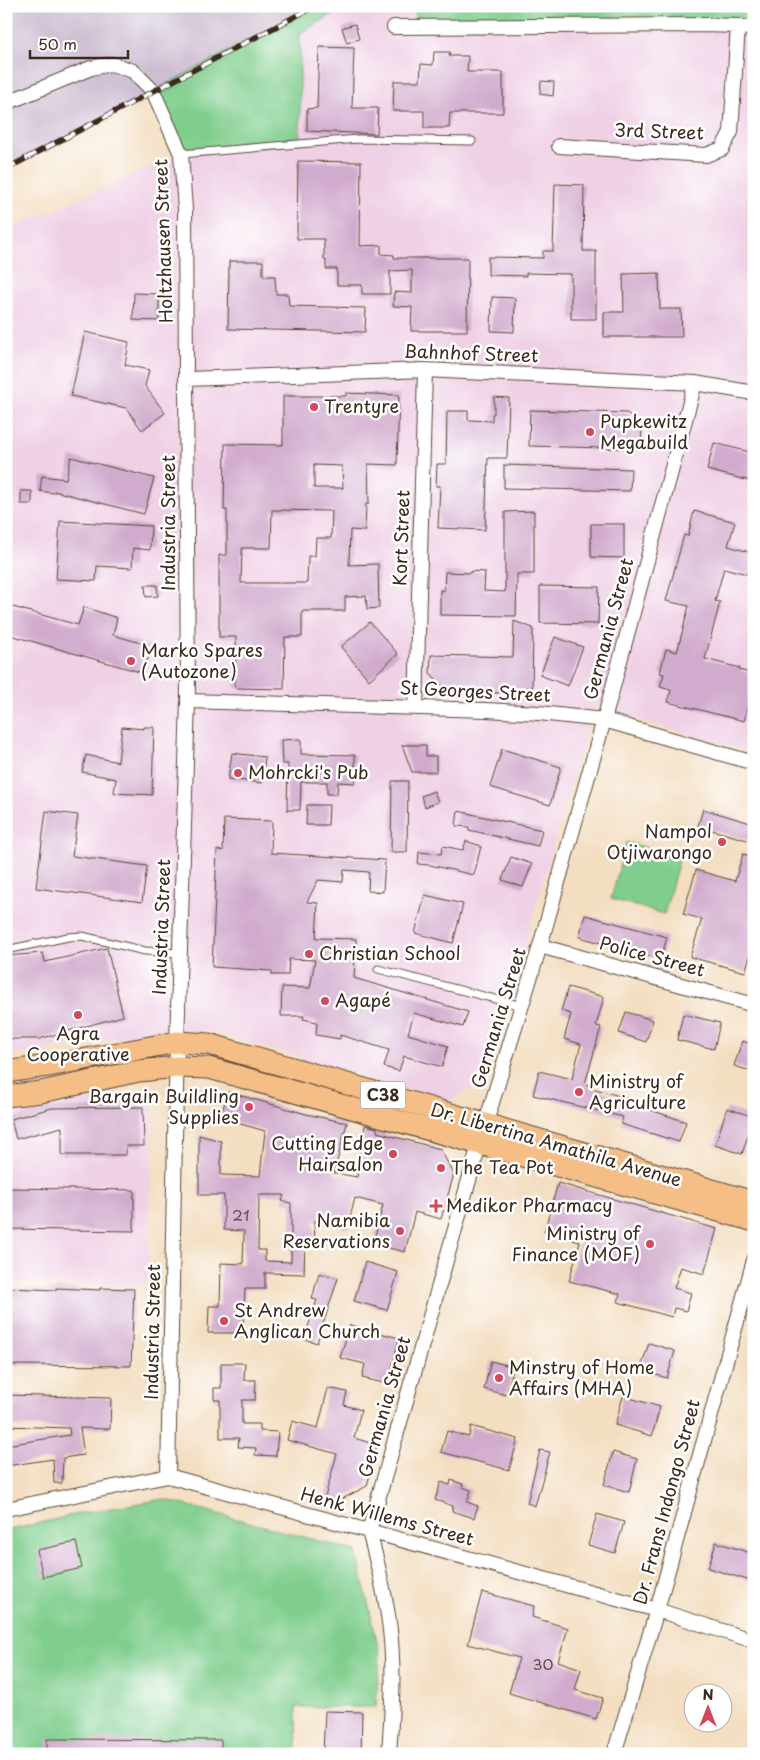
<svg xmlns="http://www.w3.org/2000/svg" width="760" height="1760" font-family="'Playpen Sans',sans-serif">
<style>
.built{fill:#efd0e5}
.industrial{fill:#cdbed2}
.green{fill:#7fce8d;stroke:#5d7c56}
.building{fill:#d1abcd;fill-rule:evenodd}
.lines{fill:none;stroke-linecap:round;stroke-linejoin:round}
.service-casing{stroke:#574536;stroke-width:9}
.minor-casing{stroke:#574536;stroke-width:16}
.primary-casing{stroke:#574536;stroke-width:23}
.service{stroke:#fff;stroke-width:7}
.minor{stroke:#fff;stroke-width:14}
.primary{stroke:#f6be87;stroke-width:21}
.rail-casing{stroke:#3b2a1e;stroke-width:5.5}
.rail{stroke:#fff;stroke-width:4;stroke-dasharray:11;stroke-linecap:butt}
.poi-dot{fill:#d1495b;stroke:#fff;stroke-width:2}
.labels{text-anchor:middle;stroke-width:5;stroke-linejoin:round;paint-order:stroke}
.number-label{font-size:15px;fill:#604a4a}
.shield{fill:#fff;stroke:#766a62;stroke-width:1}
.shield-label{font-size:16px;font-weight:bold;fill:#3b2a1e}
.street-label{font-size:18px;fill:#3b2a1e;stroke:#fff}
.poi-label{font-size:18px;fill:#3b2a1e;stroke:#fff;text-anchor:start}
</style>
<rect width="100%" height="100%" fill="#fff"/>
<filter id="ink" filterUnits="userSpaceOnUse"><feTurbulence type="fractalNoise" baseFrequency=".02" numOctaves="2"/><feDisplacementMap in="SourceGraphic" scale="10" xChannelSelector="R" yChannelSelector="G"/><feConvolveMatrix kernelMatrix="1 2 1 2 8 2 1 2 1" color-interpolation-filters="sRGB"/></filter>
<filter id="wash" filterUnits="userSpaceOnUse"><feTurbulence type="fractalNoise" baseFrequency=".0096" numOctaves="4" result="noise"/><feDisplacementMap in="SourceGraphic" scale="20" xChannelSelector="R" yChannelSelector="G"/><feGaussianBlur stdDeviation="1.12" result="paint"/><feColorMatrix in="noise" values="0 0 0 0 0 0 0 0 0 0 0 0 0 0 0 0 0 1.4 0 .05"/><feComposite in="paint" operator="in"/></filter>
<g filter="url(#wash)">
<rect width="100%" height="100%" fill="#f3dec1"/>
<path class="built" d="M348,6H415L416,27L738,26L754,16V753L593,707L486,1080L447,1102L219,1033L166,1030L6,1056V230L181,154L299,143L300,33Z
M154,1088L147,1285L7,1283L6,1302V1110Z"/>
<path class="industrial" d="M6,6H316L6,170Z"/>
<path class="green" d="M315,6H348L300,33V143L181,154L153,91Z
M415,6H754V16L738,26L416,27Z
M626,842L680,857L664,914L611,899Z
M163,1499L356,1551L380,1654L376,1707H296L297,1754H6V1531L77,1514Z"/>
<g id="blocks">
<path class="building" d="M355,24L359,39L347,43L342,28Z
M319,47L354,48L352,108H378L377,134L307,131V109L317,108Z
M434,52H450L449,56H468L467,72H503V113H450L449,128H424V111H393L394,81H420L421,64L433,65Z
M541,81L554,82L553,96L540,94Z
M298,161L361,162L360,246L381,245V254L394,255V258H468L467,331H411L412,307L393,306L394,292L412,293V270L390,271V294H362V285H337V269H326V260H324V239H297Z
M555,184L584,185L583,251H596V319H571V274L526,273V276L488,275V257L543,258V251H553Z
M229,261H263V276H275L276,294H288L289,306L366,308L365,332L228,329Z
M659,273L660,309H681L682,337H604V312H624L623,274Z
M134,293L159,294V321L133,320Z
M492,297L515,298L514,332L491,331Z
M85,332L129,342L125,365L149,370L145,386L165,413L142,430L126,408L71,396Z
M346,393L399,395L397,465L368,464L369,504H366L365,531L350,530L349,565L378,564L379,608L367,609L366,596L345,597V611H302V637H285L284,689L235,688L236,637H219V555H227V510H224L225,444L283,445V396H346ZM314,465L342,466L343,488H314ZM272,510L332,511L331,538H316L315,556H308L307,583H241L242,548H271Z
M494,397L509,398L507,458H488L485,530L438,528L440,486H436L437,464H446L447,411H468V420L492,421V414H494Z
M530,410L627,413L642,425L641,449L529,446Z
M714,443L754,453V482L707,470Z
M71,457L154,478L144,514L54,491V493L40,491L42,476L66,479Z
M504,465L631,469L630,491L504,488Z
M21,491H32V504H21Z
M534,511V574H517L516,616L440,615V590L444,591L445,572L470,573L471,571L485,572L484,591L505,592V512Z
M694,511L735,522L728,546L749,552L748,554L754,555V576L724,568L715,601L720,602L705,659L740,668L739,670L754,674V696L750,695L744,721L668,702L671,690L660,687L664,674L660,673L666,649L677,652L689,606L666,601L684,535L688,536Z
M60,521L151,526L150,550L133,548L132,568L97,566L96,581L56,579Z
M591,524H624V558L591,557Z
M145,585H157L158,596L146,597Z
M540,586L599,587L598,624L540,623Z
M6,605L78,625L84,607L117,618L113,635L155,647L140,672L6,634Z
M514,621L533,628L532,694L448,691L430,673L431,655L513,657Z
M370,622L398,654L369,680L341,647Z
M555,637L583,647L568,686L540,675Z
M122,727L144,729V727H154L152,795L114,793L116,779L82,772L86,755L118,762Z
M301,739V754L355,755V783L338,782L337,794H327V782H301L300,810H287L288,764H282L281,740Z
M402,745H426V756H436V772H412Z
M502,749L561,767L550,805L490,787Z
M232,753L265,757L262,783L228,779Z
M392,781H408L407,852H391Z
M434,791L438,802L425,807L421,796Z
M307,805H329L328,825H306Z
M703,809L754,824V842L698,826Z
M46,811L78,815L72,856L147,866L142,902L36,888Z
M458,811L542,830L538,846L469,830V827L456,826Z
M224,819L272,821L271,853L385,860L383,892L368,891L369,872L344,870L343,882L318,880L307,902L318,903L316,938L356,939L354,978L468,1012L463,1027L414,1013L408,1034L448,1046L442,1067L404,1056L399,1071L384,1067L389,1050L340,1035V1039L316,1035L317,1022L303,1019L304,1016H281L282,987L310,988L315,960L289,959L288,975H272V971L212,967L217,850L223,851Z
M466,841L481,846L474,875L430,865L418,864L419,852L441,854L443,846L463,850Z
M743,854L754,857V884L749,900L754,902V943L745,972L690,957L702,919L683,914L696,870L735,881Z
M511,857L532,864L523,887L502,880Z
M425,895L463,904L453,943L415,933Z
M585,915L667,937L661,959L579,937Z
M107,948L123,1016L39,1039H6V956L43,953L45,962Z
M568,987L604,997L596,1026L601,1027L585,1084L593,1086L592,1088L640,1102L639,1106L686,1122L679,1142L621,1124L623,1117L533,1095L539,1071L572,1079L581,1044L564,1039L571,1014L561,1011Z
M626,1012L653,1020L646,1042L619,1033Z
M683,1014L720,1023L714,1049L677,1040Z
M742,1041L754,1045V1072L734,1066Z
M228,1092L306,1114L347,1123L334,1173L357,1177L365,1125L377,1128V1132L440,1149L454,1174L441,1219L415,1212L405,1252L373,1244L383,1205L355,1198L347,1229L314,1221L315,1243H305L304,1274L265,1273V1289H245L243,1333H208L209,1306H220L221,1263L243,1264L244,1231L224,1230V1195H199V1135L221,1141V1175L260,1176L265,1131L220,1118ZM259,1195H284L282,1201L291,1203V1262L265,1261V1250H258Z
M143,1107L144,1146H126V1155H62V1127L16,1139L11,1119L52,1108Z
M727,1108L754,1117L742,1154L715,1145Z
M558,1183L717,1229L704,1274L681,1267L674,1288L691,1293L686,1311L674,1308L672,1317L618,1302L620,1294L569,1281L580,1242L544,1232Z
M6,1188L134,1190V1231L6,1229Z
M365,1262L398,1272L387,1310L354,1301Z
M319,1273L338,1278L317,1343L304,1339L317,1300L312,1299Z
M11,1288L56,1290V1288L100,1290V1288L134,1289L131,1366L8,1365Z
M350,1325L399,1338L388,1384L362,1378L365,1364L340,1358Z
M649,1343L675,1351L667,1378L640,1370Z
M491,1361L514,1367L506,1395L484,1389Z
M221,1363H245L244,1380H256L255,1400H242V1424H260V1431L278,1432L276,1456L255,1455L256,1448L238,1447L239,1438H220V1400H214V1388H221Z
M328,1388L347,1392L344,1405L361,1410L354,1438L377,1445L367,1486L338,1501L325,1497L337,1454L287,1440L292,1421L318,1428Z
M6,1395L111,1398L110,1429L80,1428L84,1455L63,1458L62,1483H54L53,1459L6,1466V1445L70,1435L69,1428L6,1426Z
M623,1396L660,1407L652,1436L615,1425Z
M471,1426L518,1439L509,1470L441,1452L447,1431L469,1437Z
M540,1450L550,1452L535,1506L527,1503Z
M613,1452L637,1459L629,1492L604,1485Z
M451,1480L463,1484L462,1487L471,1490L467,1502L478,1506L474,1518L452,1511L453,1506L435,1500L441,1482L450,1485Z
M597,1514L624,1522L615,1553L588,1545Z
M76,1542L82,1568L43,1577L37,1550Z
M716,1542L754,1554V1582L708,1568Z
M482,1592L534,1606L532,1617L568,1628L558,1661L581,1669L575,1690L603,1698L596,1719L509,1693L519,1658L468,1644Z
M325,1711L362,1712L361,1754H323Z
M47,1739L221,1740V1754H47Z"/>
</g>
</g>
<g filter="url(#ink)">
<use href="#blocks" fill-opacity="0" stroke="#574536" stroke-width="1"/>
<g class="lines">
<g class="service-casing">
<path id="service" d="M181,154L358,139L472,141
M6,950L68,937L82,936L145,951L180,953
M378,969L522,1006"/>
</g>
<g class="minor-casing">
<path id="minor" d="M394,27L706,25L738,26L754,29
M6,103L91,68L112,64L133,71L153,91L181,154L185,210L188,701L177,1042L168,1476
M559,146L706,155L722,149L731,132L738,26
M187,379L425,370L695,383L754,393
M188,701L486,710L539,713L604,720L754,763
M416,708L425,370
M540,946L754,1005
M6,1509L168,1476L657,1610L754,1641
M389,1754C392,1710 395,1665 389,1622C385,1591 377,1562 369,1531L479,1145L540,946L604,720L695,383
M614,1754L657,1610L754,1260"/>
</g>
<g class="primary-casing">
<path id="primary" d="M6,1072L54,1065L177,1042L209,1044L754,1202
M6,1096L41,1092L139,1071L177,1067L209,1068L754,1221"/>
</g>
<use href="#service" class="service"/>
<use href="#minor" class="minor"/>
<use href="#primary" class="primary"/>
<g class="rail-casing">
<path id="rail" d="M6,169L315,6"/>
</g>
<use href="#rail" class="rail"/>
</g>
</g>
<g class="poi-dot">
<circle cx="314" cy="407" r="5"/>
<circle cx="590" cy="432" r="5"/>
<circle cx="131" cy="661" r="5"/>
<circle cx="238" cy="773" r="5"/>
<circle cx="722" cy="842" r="5"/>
<circle cx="309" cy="954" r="5"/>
<circle cx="325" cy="1001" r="5"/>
<circle cx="78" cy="1015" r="5"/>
<circle cx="579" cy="1092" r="5"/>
<circle cx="249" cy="1107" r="5"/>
<circle cx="393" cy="1154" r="5"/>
<circle cx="441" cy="1168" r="5"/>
<path d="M433.5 1198.5h5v5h5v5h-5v5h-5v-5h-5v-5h5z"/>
<circle cx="400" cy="1231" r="5"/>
<circle cx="650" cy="1244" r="5"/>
<circle cx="224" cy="1321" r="5"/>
<circle cx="499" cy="1378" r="5"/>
</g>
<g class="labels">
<g class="number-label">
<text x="241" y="1221">21</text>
<text x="543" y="1670">30</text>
</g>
<rect class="shield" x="360.5" y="1081.5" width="45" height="27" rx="4"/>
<g class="shield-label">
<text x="383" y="1101">C38</text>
</g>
<g class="street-label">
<text transform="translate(659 132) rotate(2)" y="6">3rd Street</text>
<text transform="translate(164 241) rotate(-92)" y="6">Holtzhausen Street</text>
<text transform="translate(471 354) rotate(2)" y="6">Bahnhof Street</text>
<text transform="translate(169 523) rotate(-90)" y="6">Industria Street</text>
<text transform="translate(402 538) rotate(-88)" y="6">Kort Street</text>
<text transform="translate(609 629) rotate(-75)" y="6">Germania Street</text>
<text transform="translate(475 692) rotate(3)" y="6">St Georges Street</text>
<text transform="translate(162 927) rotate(-88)" y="6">Industria Street</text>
<text transform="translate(652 957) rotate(15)" y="6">Police Street</text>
<text transform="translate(499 1018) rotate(-73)" y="6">Germania Street</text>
<text transform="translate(556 1145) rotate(16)" y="6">Dr. Libertina Amathila Avenue</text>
<text transform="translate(153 1332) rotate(-89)" y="6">Industria Street</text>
<text transform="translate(385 1407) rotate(-74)" y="6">Germania Street</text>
<text transform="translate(667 1502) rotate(-75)" y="6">Dr. Frans Indongo Street</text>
<text transform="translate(387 1517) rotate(15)" y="6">Henk Willems Street</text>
</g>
<g class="poi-label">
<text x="324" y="413">Trentyre</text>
<text x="600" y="428">Pupkewitz<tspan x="600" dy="21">Megabuild</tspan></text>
<text x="141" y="657">Marko Spares<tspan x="141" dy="21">(Autozone)</tspan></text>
<text x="248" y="779">Mohrcki's Pub</text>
<text x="712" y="838" text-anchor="end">Nampol<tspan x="712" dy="21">Otjiwarongo</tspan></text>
<text x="319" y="960">Christian School</text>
<text x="335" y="1007">Agapé</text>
<text x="78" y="1040" text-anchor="middle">Agra<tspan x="78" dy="21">Cooperative</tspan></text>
<text x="589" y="1088">Ministry of<tspan x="589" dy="21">Agriculture</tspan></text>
<text x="239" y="1103" text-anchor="end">Bargain Buildling<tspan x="239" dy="21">Supplies</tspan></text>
<text x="383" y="1150" text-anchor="end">Cutting Edge<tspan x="383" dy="21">Hairsalon</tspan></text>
<text x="451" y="1174">The Tea Pot</text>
<text x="446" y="1212">Medikor Pharmacy</text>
<text x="390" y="1227" text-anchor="end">Namibia<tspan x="390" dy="21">Reservations</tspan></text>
<text x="640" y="1240" text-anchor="end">Ministry of<tspan x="640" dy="21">Finance (MOF)</tspan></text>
<text x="234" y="1317">St Andrew<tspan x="234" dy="21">Anglican Church</tspan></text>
<text x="509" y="1374">Minstry of Home<tspan x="509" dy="21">Affairs (MHA)</tspan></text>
</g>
</g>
<rect width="760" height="1760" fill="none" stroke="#fff" stroke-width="25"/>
<g transform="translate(708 1708)"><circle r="24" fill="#ffffff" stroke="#b1aaa5"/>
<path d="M0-4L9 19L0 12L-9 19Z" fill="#d1495b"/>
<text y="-8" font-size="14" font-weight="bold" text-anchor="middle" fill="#3b2a1e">N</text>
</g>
<path d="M30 50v8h98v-8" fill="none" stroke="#3b2a1e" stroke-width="2.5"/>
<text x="38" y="50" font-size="15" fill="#3b2a1e" stroke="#ffffff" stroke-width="4" paint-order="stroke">50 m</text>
</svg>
